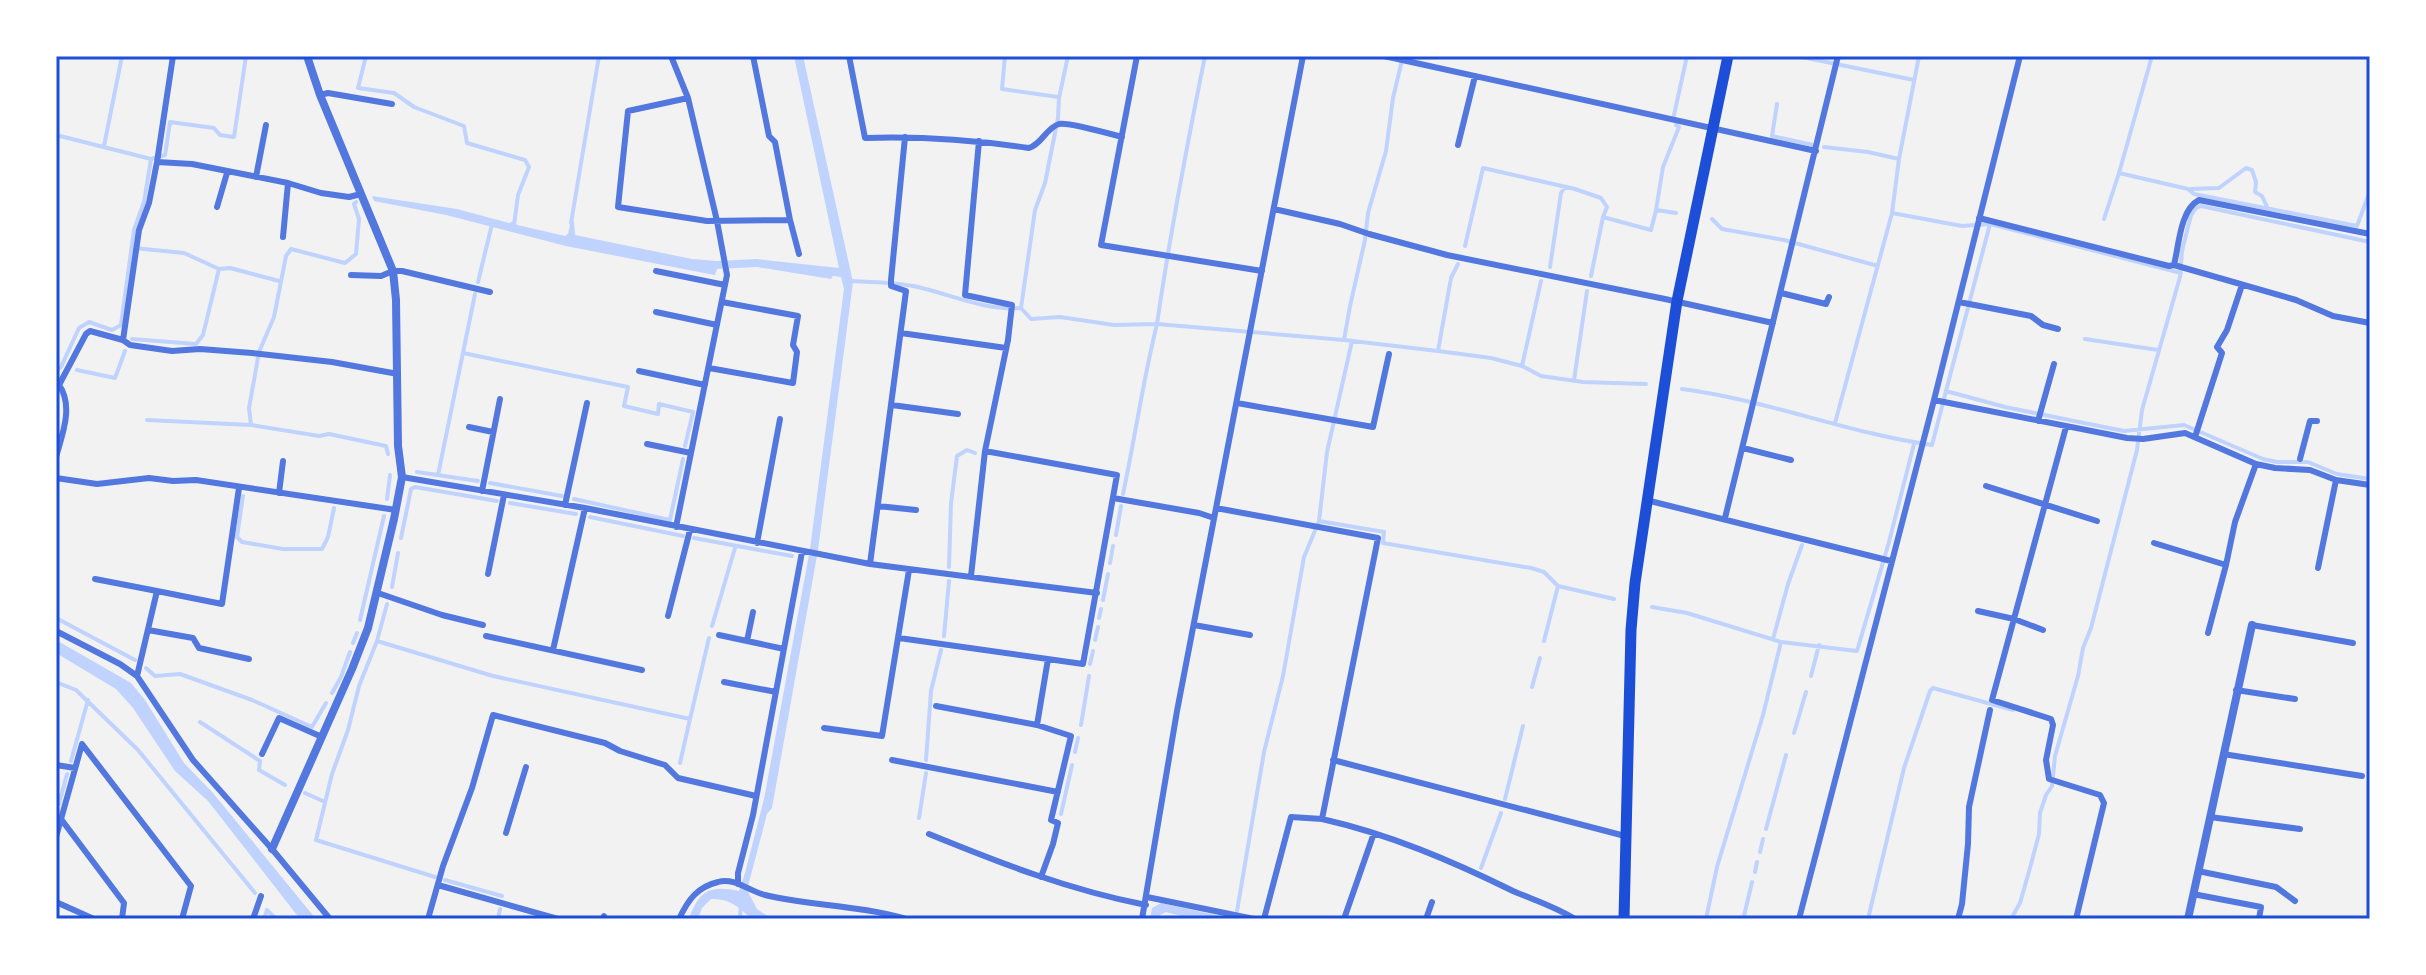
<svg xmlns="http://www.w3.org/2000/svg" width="2426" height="975" font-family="'Exo 2',sans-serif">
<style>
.water{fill:#bfd3fe}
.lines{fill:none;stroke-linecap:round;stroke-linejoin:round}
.stream{stroke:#bfd3fe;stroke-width:4}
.minor{stroke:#5277de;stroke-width:6}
.tertiary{stroke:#5277de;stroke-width:8}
.trunk{stroke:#1d4ed8;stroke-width:11}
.neatline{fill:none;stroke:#1d4ed8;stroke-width:3}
</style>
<rect width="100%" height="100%" fill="#f2f2f2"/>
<path class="water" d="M794,56H803L853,282L818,550L772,808L767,814L747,890L757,909L772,919H752C739,907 729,898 711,899L702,908L698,919H689C699,890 710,885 739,891L745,873L764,799L810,549L844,289L841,277L833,276L831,279L757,267L717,269L715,275L709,274L566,246L446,215L374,201L372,196L457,209L509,223L514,221L517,225L565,236L568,234L571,220L574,221L575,235L692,259L717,261L756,259L839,268Z
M56,640L131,683L145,700L184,763L213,793L316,919H300L208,801L175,771L133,708L116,689L56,653Z
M1161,903L1234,919H1193L1166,912L1160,915L1159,919H1150L1152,908Z"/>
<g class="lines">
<path class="stream" d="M366,56L358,88L394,93L414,107L464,126L467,143L525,160L529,167L518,195L514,225
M1005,56L1002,89L1058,97
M1068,56L1059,98L1058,118L1045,183L1035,210L1021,308L1031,319L1060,317L1114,325L1157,324C1143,380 1135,438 1123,494
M1205,56C1187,145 1170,234 1157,324L1344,340L1438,351L1491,358L1522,366L1541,376L1583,382L1646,384
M1797,56L1914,80
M2152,56L2119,173L2188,189L2194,194L2357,226L2370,191
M1777,104L1772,136L1813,145
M1674,115L1687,56
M56,135L151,159
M104,146L122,56
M1824,147L1868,152L1899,159
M2190,189L2219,188L2246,168L2252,170L2256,182L2255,192L2262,196L2268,209
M356,202L354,204L359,219L356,254L345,263L291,249L286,256L274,317L259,352L249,408L251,425L319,436L329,434L386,446L388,454
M1656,210L1663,167L1679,127L1676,125
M1892,213L1962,226L1990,224L2181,273
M1712,219L1722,229L1784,240L1878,266
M2104,219L2119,173
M571,223L599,56
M1465,246L1483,168L1575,189L1601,198L1607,207L1603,217L1651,230L1656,210L1676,213
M134,248L184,253L219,269L230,268L279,281
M1550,267L1561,193L1565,187
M1591,276L1603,217
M850,281C873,282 895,282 918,287C952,295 986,311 1021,308
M478,282L492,224
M132,339L196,344L203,335L219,269
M2085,339L2158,350
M1344,340L1350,306L1365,240L1368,213L1386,151L1393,98L1403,56
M1438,351L1451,278L1458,264
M463,353L628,387L624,406L658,414L659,404L693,412L685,446
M1522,366L1541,281
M56,370L61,367L79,328L89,322L112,330L121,325L134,230L144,202L151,159L165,155L170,122L214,128L220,135L234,137L246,56
M77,370L115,378L125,351
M1574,380L1587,291
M1682,389C1767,400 1847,433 1932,445L1946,391L2005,407L2124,431L2184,425L2263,459L2277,462H2308L2337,474L2370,479
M1946,391L1990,224
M147,420L251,425
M1835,423L1892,213L1899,159L1919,56
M417,472L478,481
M438,475L475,294
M490,483L562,496
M243,496L237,537L242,542L283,549H322L328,537L334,508
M387,499L390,475
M574,499L670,520L683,459
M510,503L576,514
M590,517L683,536
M1319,521L1384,532L1383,543L1531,568L1544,572L1558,586L1614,599
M1116,535L1121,506
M401,538L411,489L415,487L497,501
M694,538L792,556
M1110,563L1113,546
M949,567L951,503L957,456L967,450L975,453
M392,587L398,553
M1103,600L1108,574
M387,604L377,641L359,686L348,730L332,774L316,840L435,877
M1652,607L1687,613L1781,642L1857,651L1889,542L1914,444
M56,618L135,660
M1099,618L1101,609
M360,620L384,516
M712,626L735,548
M944,636L949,581
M1773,639L1788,584L1802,545
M1095,640L1098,627
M377,641L493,676L690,719L709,638
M1544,641L1558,586
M353,643L357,633
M1090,664L1093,651
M146,668L155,676L180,674L252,700L312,727L326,703
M1811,676L1819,645
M56,682L76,690L138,750L255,893
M1532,687L1540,658
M332,693L341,677L350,652
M200,722L260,761L259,770L285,785
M1081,725L1089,676
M1794,733L1806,692
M1075,752L1078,738
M926,760L931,691L941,650
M71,761L88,700
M680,763L690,719
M305,793L325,802
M1505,799L1523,726
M59,804L67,774
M1061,814L1072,765
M919,818L926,773
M1766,829L1786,755
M1760,852L1763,839
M1481,868L1501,813
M1755,872L1757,862
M445,880L502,896
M1237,911L1264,752L1283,676L1304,557L1319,521L1327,452L1352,341
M1744,916L1752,882
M264,919L267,910L276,919
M498,919L500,909
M740,919L741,903
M1706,919L1717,867L1763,715L1781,642
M1868,919L1904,768L1930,691L1933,688L2013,710
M2011,919L2020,903L2030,868L2039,834L2040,813L2046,795L2052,786L2055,756L2078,676L2083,648L2091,628L2137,450L2142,410L2180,277L2182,251L2191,215L2196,208L2201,206L2370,242"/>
<path class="minor" d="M671,56L688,98L717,221L727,275L676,527
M849,56L865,138C920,136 974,140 1029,148C1042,144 1046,128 1059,124C1067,122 1111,134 1122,137
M1137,56L1101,245L1262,271
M1384,56L1816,151
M320,95L328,93L392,104
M688,98L628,111L618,207L707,221L790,220L775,142L769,136L753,56
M1458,145L1475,76
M157,162L192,164L288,183L321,193L349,197L361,194
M256,177L266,125
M217,207L227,173
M1274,209L1340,224L1369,234L1447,255L1665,299L1773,323
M1979,218L2169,266L2174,265C2179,245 2180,210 2199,200L2370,234
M790,220L799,254
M283,237L288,183
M2174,265L2296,300L2333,316L2370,323
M656,271L725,285
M351,275L381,276L393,271H402L490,292
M1781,293L1826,304L1829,297
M1959,302L2031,316L2043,325L2058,329
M656,312L717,325
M901,333L1006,348
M123,340L139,230L149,203L157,162L173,56
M709,368L793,383L797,352L793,345L798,316L722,302
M639,371L705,385
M59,385L86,334L90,331L123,340L130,345L172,351L200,349L252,353L332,362L398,374
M1934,400L2127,438L2143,439L2185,433L2256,464L2275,468L2310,470L2336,480L2370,485
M1237,403L1373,427L1389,354
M892,405L958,414
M2038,421L2054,364
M469,427L493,432
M2066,427L1992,700L2051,719L2053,725L2046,760L2049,779L2100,795L2104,803L2076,919
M2195,437L2222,353L2217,347L2227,330L2242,285
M647,444L691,453
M1743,448L1791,460
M56,457C62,435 74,406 59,385
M2300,459L2310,421H2317
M402,477L585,508L870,564L1097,593
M56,478L97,484L149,478L173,481L196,480L396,510
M1986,486L2097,521
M482,491L500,399
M279,493L283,461
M1113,498L1199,513L1214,518
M1646,500L1891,561
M565,505L587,403
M878,506L916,510
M1216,508L1378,538L1322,819L1291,817L1264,919
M1725,518L1838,56
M757,543L780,419
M2154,543L2226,565
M870,564L906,291L891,286V280L905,137
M2318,568L2336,480
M488,574L504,495
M971,576L985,451L1008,340L1012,305L965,295L979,141
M95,579L157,591
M378,593L442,615L483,625
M1978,611L2014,619L2043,630
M668,616L690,530
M1194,625L1250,635
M2252,625L2353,643
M148,630L193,638L199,648L249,659
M56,631L120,664L137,676L193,760L272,849L330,919
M2208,633L2226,565L2235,522L2256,464
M719,635L784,649
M486,636L642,670
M899,638L1083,664L1117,475L985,451
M747,641L753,612
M553,650L585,508
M137,676L157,591L222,604L239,488
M724,682L776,692
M2236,690L2295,699
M936,706L1037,725L1071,736L1051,820L1058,823L1053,844L1041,877
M1037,725L1048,659
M824,728L882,736L909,570
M262,754L279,718L322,737
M2223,754L2362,776
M892,760L1058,792
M1333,760L1625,836
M56,765L75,768
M2210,817L2300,829
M61,819L124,903L122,919
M1322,819C1389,834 1452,861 1513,891C1534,900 1556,907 1575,919
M506,833L526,767
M929,834C1000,863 1069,890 1146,905
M56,837L82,744L191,886L182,919
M2198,871L2276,887L2295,901
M738,884V873L753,815L802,552
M438,885L558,919
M2193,894L2261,907L2259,919
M1147,897L1254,919
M56,902L94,919
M253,919L261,896
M428,919L443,866L472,788L493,715L605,743L620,751L665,765L678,778L756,796
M603,919L604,916
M679,919C688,900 697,887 718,882C734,877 749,891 765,895C811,906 859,905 906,919
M1142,919L1177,711L1303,56
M1344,919L1374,833
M1426,919L1432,902
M1799,919L1934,400L2020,56
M1958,919L1962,904L1968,844L1969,807L1990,710"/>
<path class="tertiary" d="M272,849L352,669L368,628L394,519L402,477L398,446L396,300L393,271L320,95L307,56
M2188,919L2252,625"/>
<path class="trunk" d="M1624,919L1631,630L1635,583L1677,301L1728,56"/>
</g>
<rect width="2426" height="975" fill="none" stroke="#ffffff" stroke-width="116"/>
<rect x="58" y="58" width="2310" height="859" class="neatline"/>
</svg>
